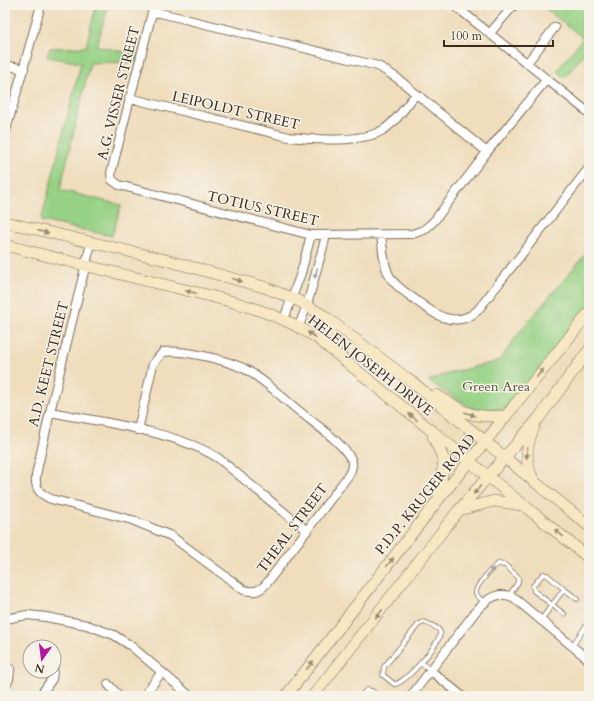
<svg xmlns="http://www.w3.org/2000/svg" width="594" height="701" font-family="Cardo,serif">
<style>
.green{fill:#97d185;stroke:#697e52}
.lines{fill:none;stroke-linecap:round;stroke-linejoin:round}
.lane-casing{stroke:#7a6955;stroke-width:5.5}
.street-casing{stroke:#7a6955;stroke-width:10}
.secondary-casing{stroke:#7a6955;stroke-width:12}
.lane{stroke:#fff;stroke-width:4}
.street{stroke:#fff;stroke-width:8}
.secondary{stroke:#f7e8c3;stroke-width:11}
.oneway{fill:#998970}
.oneway2{fill:#a79f9a}
.labels{text-anchor:middle;stroke-width:3;stroke-linejoin:round;paint-order:stroke}
.street-label{font-size:14px;fill:#3b2a1e;stroke:#f7f3e8}
.park-label{font-size:14px;fill:#525438;stroke:#f7f3e8}
</style>
<rect width="100%" height="100%" fill="#f7f3e8"/>
<filter id="ink" filterUnits="userSpaceOnUse"><feTurbulence type="fractalNoise" baseFrequency=".025" numOctaves="2"/><feDisplacementMap in="SourceGraphic" scale="8" xChannelSelector="R" yChannelSelector="G"/><feConvolveMatrix kernelMatrix="1 2 1 2 8 2 1 2 1" color-interpolation-filters="sRGB"/></filter>
<filter id="wash" filterUnits="userSpaceOnUse"><feTurbulence type="fractalNoise" baseFrequency=".012" numOctaves="4" result="noise"/><feDisplacementMap in="SourceGraphic" scale="16" xChannelSelector="R" yChannelSelector="G"/><feGaussianBlur stdDeviation="0.9" result="paint"/><feColorMatrix in="noise" values="0 0 0 0 0 0 0 0 0 0 0 0 0 0 0 0 0 1.4 0 .05"/><feComposite in="paint" operator="in"/></filter>
<g filter="url(#wash)">
<rect width="100%" height="100%" fill="#efddbc"/>
<path class="green" d="M96,5H108L97,46L139,55L137,62L90,63L60,190L121,205L112,236L41,221L81,63L47,57L50,48L86,47Z
M541,5H589V48L564,78L557,71L583,38Z
M589,250V306L509,409L475,410L428,381L453,372L499,361L522,329Z"/>
</g>
<g filter="url(#ink)">
<g class="lines">
<g class="lane-casing">
<path id="lane" d="M564,589L577,599
M484,602C482,600 476,596 476,593C475,586 493,567 498,564L505,565L518,577V582L509,596
M541,620L564,589L547,575L543,574L533,586L534,591L564,614
M424,622C428,624 439,627 440,632C442,642 404,685 394,684L383,675L384,667L418,625Z
M572,646L589,622
M421,662L431,671
M360,696L367,690L372,691L378,696"/>
</g>
<g class="street-casing">
<path id="street" d="M154,5L111,173L112,180L119,185L311,235L412,234L424,230L434,221L487,152L547,79
M454,5L589,113
M152,11L378,66L397,78L487,152
M490,33L514,5
M527,63L555,27
M5,65L24,69
M129,98L289,137C313,140 362,143 383,130C396,122 406,106 416,94
M5,134L41,5
M381,235C383,249 383,265 390,277C395,286 405,292 413,298C432,313 455,331 478,310L589,168
M91,243L50,412L36,475C35,488 38,493 51,499L132,520L171,536L244,590C255,593 260,591 267,583L348,476C351,471 354,465 351,459C340,440 316,425 299,411C281,397 263,378 243,368C225,360 182,349 163,352L153,364L138,430
M284,319L301,273L311,235
M299,326L307,305L326,236
M50,412C100,422 175,431 218,458L307,531
M5,619L27,615L46,617L87,625L114,635L131,646L190,696
M431,671L462,696
M108,684L119,696
M5,686L9,679L10,669
M40,696L52,679L54,663
M144,696L161,673
M411,696L476,611C487,600 496,590 513,597L589,660"/>
</g>
<g class="secondary-casing">
<path id="secondary" d="M5,222L162,259L264,287L299,301L324,316L412,382L589,526
M5,245C58,259 112,272 165,285C217,298 272,308 317,338L589,558
M437,395C466,414 471,418 506,416
M534,427C526,446 524,462 534,481
M433,436L444,460L439,497
M459,510L494,501L522,505
M286,696L438,500L589,313
M313,696L459,510L538,419L589,350"/>
</g>
<use href="#lane" class="lane"/>
<use href="#street" class="street"/>
<use href="#secondary" class="secondary"/>
</g>
<defs><path id="oneway-solid" d="M-6-.8H1V-3.2L6.5 0L1 3.2V.8H-6Z"/></defs>
<g class="oneway">
<use href="#oneway-solid" transform="translate(43 232) rotate(14)"/>
<use href="#oneway-solid" transform="translate(237 280) rotate(16)"/>
<use href="#oneway-solid" transform="translate(191 292) rotate(-166)"/>
<use href="#oneway-solid" transform="translate(312 335) rotate(-145)"/>
<use href="#oneway-solid" transform="translate(540 373) rotate(-51)"/>
<use href="#oneway-solid" transform="translate(470 414) rotate(20)"/>
<use href="#oneway-solid" transform="translate(413 417) rotate(-141)"/>
<use href="#oneway-solid" transform="translate(527 453) rotate(95)"/>
<use href="#oneway-solid" transform="translate(477 490) rotate(130)"/>
<use href="#oneway-solid" transform="translate(559 533) rotate(-141)"/>
<use href="#oneway-solid" transform="translate(390 562) rotate(-52)"/>
<use href="#oneway-solid" transform="translate(379 614) rotate(128)"/>
<use href="#oneway-solid" transform="translate(310 665) rotate(-52)"/>
</g>
<g class="oneway2">
<use href="#oneway-solid" transform="translate(316 273) rotate(106)"/>
<use href="#oneway-solid" transform="translate(490 572) rotate(-49)"/>
</g>
</g>
<g class="labels">
<g class="street-label">
<text transform="translate(118 93) rotate(-76)" y="5">A.G. VISSER STREET</text>
<text transform="translate(236 110) rotate(13)" y="5">LEIPOLDT STREET</text>
<text transform="translate(263 208) rotate(13)" y="5">TOTIUS STREET</text>
<text transform="translate(48 364) rotate(-76)" y="5">A.D. KEET STREET</text>
<text transform="translate(371 365) rotate(38)" y="5">HELEN JOSEPH DRIVE</text>
<text transform="translate(425 494) rotate(-51)" y="5">P.D.P. KRUGER ROAD</text>
<text transform="translate(292 528) rotate(-53)" y="5">THEAL STREET</text>
</g>
<g class="park-label">
<text x="496" y="391">Green Area</text>
</g>
</g>
<rect width="594" height="701" fill="none" stroke="#f7f3e8" stroke-width="20"/>
<g transform="translate(42 659) rotate(194)"><circle r="19" fill="#f7f3e8" stroke="#aca397"/>
<path d="M0-3L7 15L0 10L-7 15Z" fill="#b5179e"/>
<text y="-6" font-size="11" font-weight="bold" text-anchor="middle" fill="#3b2a1e">N</text>
</g>
<path d="M444 40v6h109v-6" fill="none" stroke="#3b2a1e" stroke-width="2"/>
<text x="450" y="40" font-size="12" fill="#3b2a1e" stroke="#f7f3e8" stroke-width="3" paint-order="stroke">100 m</text>
</svg>
